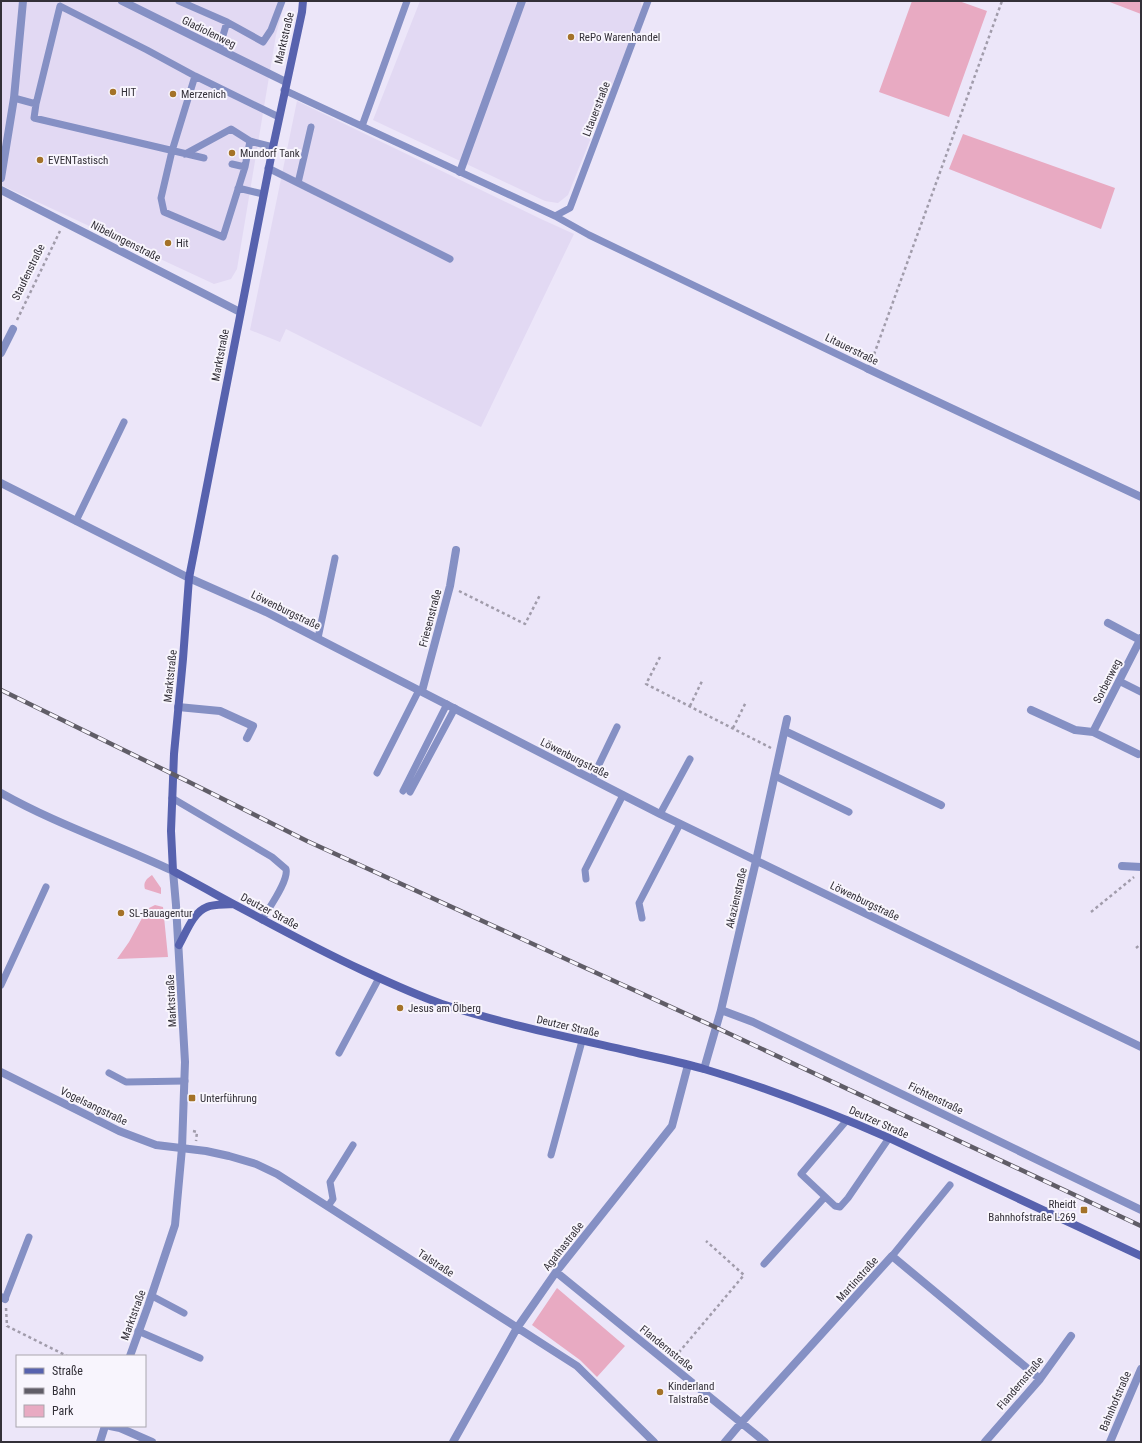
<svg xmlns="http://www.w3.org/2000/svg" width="1142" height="1443" font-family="'Roboto Condensed',sans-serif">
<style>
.built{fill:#e2d9f3}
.green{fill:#e8aac2}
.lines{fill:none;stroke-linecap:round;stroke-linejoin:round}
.path{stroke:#a19cab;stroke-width:2.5;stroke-dasharray:3 3;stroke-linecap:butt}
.service{stroke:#8590c4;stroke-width:7}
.minor{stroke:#8590c4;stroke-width:8}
.tertiary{stroke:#8590c4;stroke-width:8}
.secondary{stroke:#5762ae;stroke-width:8}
.rail-casing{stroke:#605d67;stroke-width:4.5}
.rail{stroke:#f8f5fd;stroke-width:3;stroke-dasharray:9;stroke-linecap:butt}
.poi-dot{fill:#a47228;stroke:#f8f5fd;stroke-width:1.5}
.labels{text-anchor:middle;stroke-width:4;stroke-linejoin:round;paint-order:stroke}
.street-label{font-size:11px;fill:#333038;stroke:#f8f5fd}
.poi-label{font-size:11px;fill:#333038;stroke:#f8f5fd;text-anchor:start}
</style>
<rect width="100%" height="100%" fill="#ece6f9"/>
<path class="built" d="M1,1H285L276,35L237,269L231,279L214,284L1,185Z
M420,1H641L642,11L568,195L558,203L545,201L373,120Z
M297,101L541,219L574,234L481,427L286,329L280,342L250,330Z"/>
<path class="green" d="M912,1H959L987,11L949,117L879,92Z
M1107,1H1141V14Z
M963,134L1115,188L1101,229L949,169Z
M152,875L161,888V894L145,889C143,883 146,879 152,875Z
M155,905L163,907L168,957L117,959L129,942L147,909Z
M557,1288L625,1346L597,1377L580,1360L532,1325Z"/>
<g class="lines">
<path class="path" d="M17,320L60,231
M872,360L1002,1
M459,591L525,624L540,595
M660,657L646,684L771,748
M690,706L703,679
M733,728L746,702
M1091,912L1134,877
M1136,948L1141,944
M193,1131L197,1132L196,1141
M6,1308L7,1326L67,1356
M675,1357L744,1275L706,1241"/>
<path class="service" d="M179,1L227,22L219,49
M227,22L263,42L271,30L282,1
M195,76L172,151L161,198L164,212L223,237L245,167
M284,90L555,216L570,208L648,1
M14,98L36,104
M362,126L407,1
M185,154L231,129L250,141
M204,158L34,118L36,104L60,6L147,50L195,76L279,117
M232,164L245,167L250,141L273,147
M268,168L450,259
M298,183L311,127
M238,188L263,194
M555,216L589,235L868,369
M76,521L124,422
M318,638L335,558
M1119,681L1141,692
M377,773L419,690
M775,776L849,812
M592,779L617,727
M403,791L447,704
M410,792L455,708
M172,798L272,857L286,869C289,881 268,909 262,920
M660,814L690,759
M586,879L585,870L623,795
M642,918L639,903L680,824
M1,985L46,887
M339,1053L379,978
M109,1073L126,1082L185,1081
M847,1120L801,1174L835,1206L840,1207L848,1198L889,1138
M551,1155L582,1041
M328,1206L333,1199L330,1182L353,1145
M892,1256L950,1185
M764,1264L825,1197
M152,1296L184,1313
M5,1299L29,1237
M138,1331L200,1358"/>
<path class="minor" d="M122,1L286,82
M460,172L522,1
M1,178L14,98L23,1
M1,190L240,312
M1,353L13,329
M868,369L1141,497
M1,483L189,578L266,612L660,814L1141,1047
M1108,623L1140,640
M422,691L450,586L456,550
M178,707L220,711L253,726L247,738
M1031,710L1075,730L1093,732L1141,638
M785,731L941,805
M1093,732L1138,754
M1122,866L1141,867
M721,1010L753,1022L1141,1210
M704,1069L721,1010L756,861L787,719
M1,1072L119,1131L156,1145L206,1151L229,1156L256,1164L277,1174L577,1366L654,1442
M556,1272L765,1442
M1,1297L5,1299
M110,1426L120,1428L152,1442
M453,1442L517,1328L556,1272L672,1126L688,1065
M725,1442L741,1423L892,1256L1040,1379
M985,1442L1040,1379L1071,1336"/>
<path class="tertiary" d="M1,793C56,824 116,844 173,871L176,905L185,1062L182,1148L175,1225L148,1306L130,1356
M100,1442L105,1426
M1110,1442L1141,1369"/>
<path class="secondary" d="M303,1L302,12L273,147L189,578L183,659L174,754L171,831L173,871C236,905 299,941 364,971C390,983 416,995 442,1004C504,1024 567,1037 629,1051C654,1057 680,1062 704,1069C768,1088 829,1112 889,1138L1141,1256
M179,945C186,933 193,912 207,907C214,904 225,905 233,904"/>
<g class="rail-casing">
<path id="rail" d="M1,690L189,782L307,841L715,1027L1141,1226"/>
</g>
<use href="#rail" class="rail"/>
</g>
<g class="poi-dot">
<circle cx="571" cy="37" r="4"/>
<circle cx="113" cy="92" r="4"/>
<circle cx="173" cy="94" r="4"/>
<circle cx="232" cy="153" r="4"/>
<circle cx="40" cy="160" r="4"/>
<circle cx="168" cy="243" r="4"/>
<circle cx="121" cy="913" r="4"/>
<circle cx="400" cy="1008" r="4"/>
<rect x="188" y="1094" width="8" height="8" rx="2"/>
<rect x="1080" y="1206" width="8" height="8" rx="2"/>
<circle cx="660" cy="1392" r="4"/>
</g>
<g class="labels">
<g class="street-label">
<text transform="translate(209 32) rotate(26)" y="4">Gladiolenweg</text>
<text transform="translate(284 38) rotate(-77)" y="4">Marktstraße</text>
<text transform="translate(596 109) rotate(-69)" y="4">Litauerstraße</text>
<text transform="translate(126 241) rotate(27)" y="4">Nibelungenstraße</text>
<text transform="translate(28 272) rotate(-64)" y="4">Staufenstraße</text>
<text transform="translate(852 349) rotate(26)" y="4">Litauerstraße</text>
<text transform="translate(220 355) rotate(-79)" y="4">Marktstraße</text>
<text transform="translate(286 610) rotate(26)" y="4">Löwenburgstraße</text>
<text transform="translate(430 618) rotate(-75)" y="4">Friesenstraße</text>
<text transform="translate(170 676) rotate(-84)" y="4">Marktstraße</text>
<text transform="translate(1107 681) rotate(-63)" y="4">Sorbenweg</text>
<text transform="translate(575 758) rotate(27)" y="4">Löwenburgstraße</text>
<text transform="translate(736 898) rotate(-77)" y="4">Akazienstraße</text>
<text transform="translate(865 901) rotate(26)" y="4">Löwenburgstraße</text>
<text transform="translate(270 911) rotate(28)" y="4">Deutzer Straße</text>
<text transform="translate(171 1001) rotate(-93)" y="4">Marktstraße</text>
<text transform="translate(568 1026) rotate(13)" y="4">Deutzer Straße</text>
<text transform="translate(936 1098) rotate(26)" y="4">Fichtenstraße</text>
<text transform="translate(94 1106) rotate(26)" y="4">Vogelsangstraße</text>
<text transform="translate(879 1122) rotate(24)" y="4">Deutzer Straße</text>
<text transform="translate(563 1246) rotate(-52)" y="4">Agathastraße</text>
<text transform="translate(436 1263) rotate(33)" y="4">Talstraße</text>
<text transform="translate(857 1279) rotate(-48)" y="4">Martinstraße</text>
<text transform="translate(133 1315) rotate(-70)" y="4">Marktstraße</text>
<text transform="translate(667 1348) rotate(39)" y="4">Flandernstraße</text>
<text transform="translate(1020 1383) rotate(-50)" y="4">Flandernstraße</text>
<text transform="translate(1115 1401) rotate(-67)" y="4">Bahnhofstraße</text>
</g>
<g class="poi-label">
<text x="579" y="41">RePo Warenhandel</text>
<text x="121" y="96">HIT</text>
<text x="181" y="98">Merzenich</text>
<text x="240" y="157">Mundorf Tank</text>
<text x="48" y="164">EVENTastisch</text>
<text x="176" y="247">Hit</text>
<text x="129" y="917">SL-Bauagentur</text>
<text x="408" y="1012">Jesus am Ölberg</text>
<text x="200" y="1102">Unterführung</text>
<text x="1076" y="1208" text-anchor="end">Rheidt<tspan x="1076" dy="13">Bahnhofstraße L269</tspan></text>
<text x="668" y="1390">Kinderland<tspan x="668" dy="13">Talstraße</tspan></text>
</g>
</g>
<rect width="1142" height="1443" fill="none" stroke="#333038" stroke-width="4"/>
<rect x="16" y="1355" width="130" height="72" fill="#f8f5fd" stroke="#a9a6ae"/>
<rect x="24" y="1368" width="20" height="6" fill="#5762ae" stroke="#a9a6ae"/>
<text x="52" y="1375" font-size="12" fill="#333038">Straße</text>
<rect x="24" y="1388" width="20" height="6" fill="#605d67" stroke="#a9a6ae"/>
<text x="52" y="1395" font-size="12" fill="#333038">Bahn</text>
<rect x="24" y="1405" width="20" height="12" fill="#e8aac2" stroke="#a9a6ae"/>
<text x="52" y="1415" font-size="12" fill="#333038">Park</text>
</svg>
